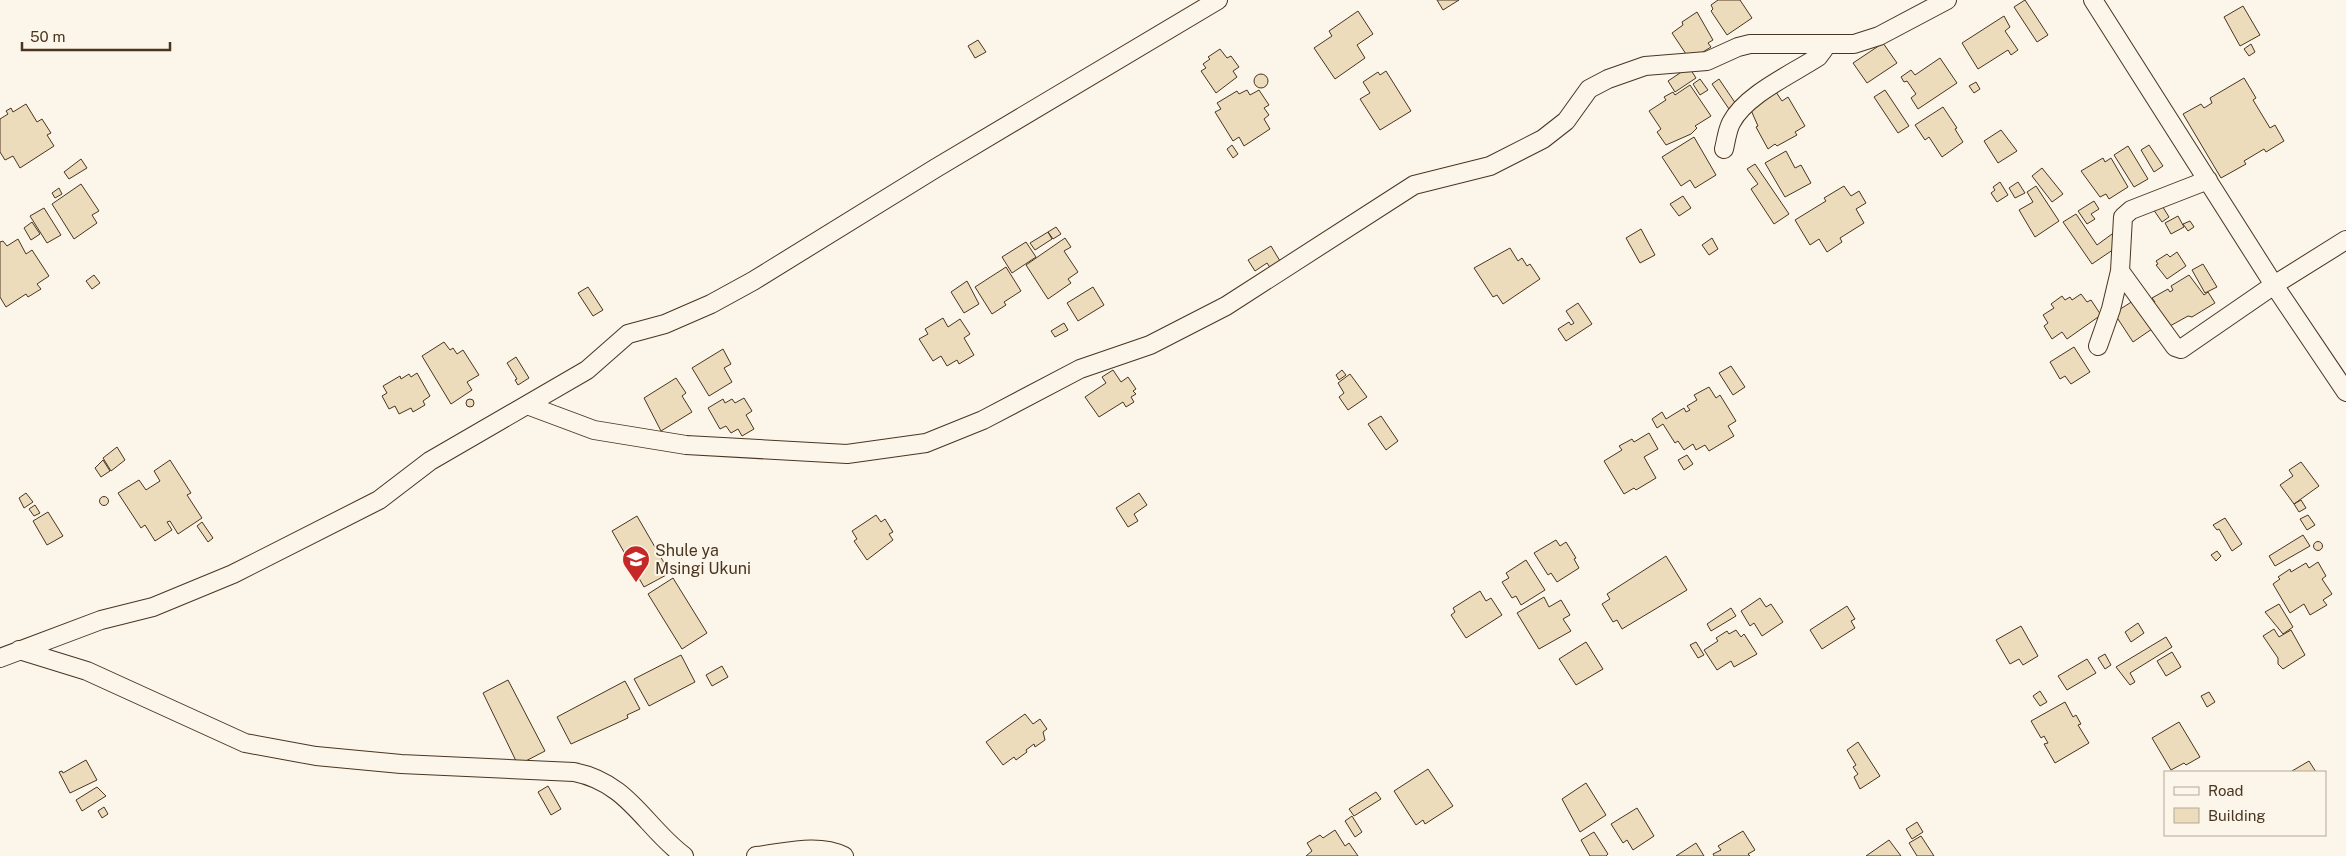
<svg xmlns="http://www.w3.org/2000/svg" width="2346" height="856" font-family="'Public Sans',sans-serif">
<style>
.building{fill:#ecdcbc;stroke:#4a3520}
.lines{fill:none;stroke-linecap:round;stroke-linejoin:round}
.minor-casing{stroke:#4a3520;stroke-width:20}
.minor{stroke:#fbf6e9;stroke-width:18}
.labels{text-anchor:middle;stroke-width:4;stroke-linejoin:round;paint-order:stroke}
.poi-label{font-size:16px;fill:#4a3520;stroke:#fbf6e9;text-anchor:start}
</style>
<rect width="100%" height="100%" fill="#fbf6e9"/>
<path class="building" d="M1437,0H1459L1443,10Z
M1718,0H1740L1752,18L1727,35L1711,11L1713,9L1711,5Z
M2025,0L2048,35L2037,42L2014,7Z
M2243,6L2260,35L2240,46L2224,17Z
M1358,11L1373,34L1357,45L1365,58L1335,79L1314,48L1332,36L1329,31Z
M1697,12L1713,40L1708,43L1711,47L1690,60L1672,33L1683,25L1682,22Z
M2004,16L2010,27L2005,31L2018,50L2011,55L2008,50L1978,69L1962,43Z
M978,40L986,52L975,58L968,46Z
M1883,43L1897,63L1867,83L1853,63Z
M2251,44L2255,52L2249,56L2244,49Z
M1220,49L1227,58L1231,56L1239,67L1233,71L1237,77L1216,93L1201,71L1206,68L1203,64L1210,59L1208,57Z
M1940,58L1957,83L1918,109L1911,98L1916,94L1907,81L1904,82L1901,77L1911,70L1915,75Z
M1689,67L1696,78L1675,92L1668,81Z
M1386,71L1411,111L1380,130L1360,99L1370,93L1363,82L1378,72L1380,75Z
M1254 81a7 7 0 1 1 14 0a7 7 0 1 1-14 0Z
M2244,78L2256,98L2253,100L2270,128L2275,125L2284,141L2266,152L2264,149L2244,161L2246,164L2221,178L2183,114L2201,104L2204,108L2212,103L2210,98Z
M1700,79L1708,90L1700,95L1693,84Z
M1719,79L1736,104L1729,109L1712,84Z
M1976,82L1980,89L1974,93L1969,86Z
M1690,85L1711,116L1695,126L1697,128L1691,134L1666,145L1657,132L1661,129L1649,111L1666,100L1664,97L1673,92L1675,95Z
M1247,90L1250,95L1259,90L1269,105L1264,108L1269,115L1264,119L1270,129L1244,146L1239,137L1233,141L1215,112L1221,109L1217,103L1237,91L1239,94Z
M1885,90L1909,126L1898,133L1874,97Z
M1776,92L1782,101L1788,97L1805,126L1795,132L1797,135L1777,146L1775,144L1768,149L1756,127L1758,126L1750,108Z
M26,104L37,122L42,119L51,133L47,135L54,146L20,168L13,156L5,160L0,152V119L8,114L6,111L11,108L13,112Z
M1943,107L1957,128L1955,129L1963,142L1942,157L1929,137L1925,140L1915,125Z
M2001,130L2017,151L1998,163L1984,141Z
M1694,137L1716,175L1695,188L1690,180L1681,186L1662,157Z
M1232,145L1238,154L1233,158L1227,149Z
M2149,145L2163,166L2154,172L2141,150Z
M2128,146L2148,179L2134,187L2114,155Z
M1786,151L1795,168L1801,165L1811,183L1785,197L1765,163Z
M2103,158L2105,162L2111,158L2128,187L2109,199L2106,194L2100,197L2081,171Z
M81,159L87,168L69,179L64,172Z
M1755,164L1789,214L1774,224L1751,189L1758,184L1747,169Z
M2042,168L2063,194L2052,202L2032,176Z
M2000,182L2008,195L1997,202L1991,193L1995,190L1993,187Z
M2018,182L2025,193L2015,198L2009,188Z
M81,184L99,211L92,215L97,223L74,239L52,204Z
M1844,186L1851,196L1859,191L1866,203L1856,209L1864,223L1840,238L1842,242L1827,252L1819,239L1810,245L1795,220L1826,201L1824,198Z
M2036,186L2059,221L2035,237L2019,210L2033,202L2027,192Z
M59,188L62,194L55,198L52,193Z
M1683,196L1691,208L1679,216L1670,204Z
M2094,201L2099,209L2091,214L2095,219L2087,224L2078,211Z
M2161,204L2169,217L2162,222L2153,209Z
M44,208L61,235L47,243L30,216Z
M2076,214L2097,245L2112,234L2120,245L2092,264L2063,222Z
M2178,216L2184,227L2171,234L2165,223Z
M2190,221L2194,227L2188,231L2183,224Z
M32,222L40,234L31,240L24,228Z
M1056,227L1061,234L1053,239L1048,232Z
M1641,229L1655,255L1640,263L1626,238Z
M1048,232L1052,239L1035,250L1030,243Z
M1065,238L1071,247L1064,251L1078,272L1068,279L1071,283L1048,299L1026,265Z
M1712,238L1718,249L1709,255L1702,245Z
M18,239L26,254L32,250L49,276L37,284L41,289L28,297L26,294L6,307L0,297V242L3,241L7,246Z
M1026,242L1036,257L1012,273L1002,257Z
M1271,246L1283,266L1273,272L1267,263L1255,271L1248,260Z
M1510,248L1518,261L1522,258L1527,266L1530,264L1540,279L1503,304L1497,295L1493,297L1474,268Z
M2177,252L2186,266L2167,279L2156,265L2158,264L2156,261L2167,254L2170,257Z
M2203,264L2217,287L2205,293L2192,270Z
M1006,267L1021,291L1004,302L1006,305L992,314L975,287Z
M94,275L100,283L92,289L86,281Z
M2189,275L2204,295L2208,292L2215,303L2192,317L2188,316L2170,326L2153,304L2155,302L2152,298L2168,289L2170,292L2173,290L2171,286Z
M967,281L979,304L964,313L951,292Z
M588,287L603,310L593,316L578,293Z
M1093,287L1104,305L1078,321L1067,303Z
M2081,294L2087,302L2091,300L2101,315L2067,339L2062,332L2052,339L2044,326L2048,323L2043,315L2054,308L2051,304L2062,296L2065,300L2070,297L2072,300Z
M2133,301L2152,329L2133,342L2114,313Z
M1578,303L1592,324L1566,341L1558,329L1569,322L1571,325L1574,323L1566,311Z
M943,318L948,327L960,319L970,334L964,338L974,355L959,364L957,360L947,366L941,356L933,361L919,339L928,334L925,329Z
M1064,323L1068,330L1055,337L1051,331Z
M444,342L450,350L453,348L457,354L463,350L479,375L467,382L472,390L451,404L422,356Z
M2074,347L2090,372L2071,384L2065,376L2060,379L2050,362Z
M723,349L731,364L724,368L732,382L709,396L692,368Z
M516,357L529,378L518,385L515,380L517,379L507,363Z
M1731,366L1745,387L1733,395L1719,373Z
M1113,370L1121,382L1128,377L1136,389L1133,391L1136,394L1131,397L1134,402L1126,407L1123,402L1099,417L1085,397L1106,383L1102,377Z
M1342,370L1346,375L1339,380L1336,375Z
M417,373L430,396L423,401L425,405L413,412L411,408L399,414L395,406L389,409L382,396L387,393L383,386L400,376L401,379L409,374L411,377Z
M1350,374L1367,397L1348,410L1339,397L1344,393L1338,383Z
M676,378L686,393L682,396L692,412L661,431L644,398Z
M1709,387L1716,398L1720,395L1736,421L1728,426L1734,436L1709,451L1705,445L1696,450L1693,444L1684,450L1678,441L1675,443L1663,424L1657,428L1652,419L1662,412L1666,419L1684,408L1686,412L1690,410L1687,406L1697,400L1694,395Z
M744,398L752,411L746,415L754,429L742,436L738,429L731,433L726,426L720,429L708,408L723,399L725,403L732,399L735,403Z
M466 403a4 4 0 1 1 8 0a4 4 0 1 1-8 0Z
M1381,416L1398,441L1386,450L1368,424Z
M1649,433L1658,449L1644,457L1656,478L1636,490L1634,488L1624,494L1604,461L1622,450L1619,446L1632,439L1634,442Z
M117,447L125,460L111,471L103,458Z
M1687,455L1693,464L1684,470L1678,460Z
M103,460L110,471L101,477L95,468Z
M170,460L191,493L187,495L202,518L178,534L170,521L167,522L172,530L155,541L145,525L141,528L118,493L139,480L146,490L160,481L154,471Z
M2301,462L2319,486L2294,504L2280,485L2293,476L2289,470Z
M26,493L33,502L24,508L19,498Z
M1139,493L1147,505L1134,514L1138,521L1128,527L1116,508Z
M99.5 501a4.5 4.5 0 1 1 9 0a4.5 4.5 0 1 1-9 0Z
M2301,500L2306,508L2299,512L2294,504Z
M35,505L40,513L34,516L29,509Z
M48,512L63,536L47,545L33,521Z
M876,515L881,522L885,519L893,532L889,534L893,540L867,560L854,541L857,539L852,531Z
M2308,515L2315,525L2307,530L2300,519Z
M637,516L670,573L644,587L612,531Z
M2225,518L2242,544L2232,551L2219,529L2217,530L2213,525Z
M202,522L213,538L208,542L197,526Z
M2303,535L2310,546L2275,566L2269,556Z
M1556,540L1560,546L1566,542L1576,558L1574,559L1579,568L1557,582L1551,573L1548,575L1534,553Z
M2313.5 546a4.5 4.5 0 1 1 9 0a4.5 4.5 0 1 1-9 0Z
M2217,551L2221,556L2216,561L2211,555Z
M1666,556L1687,590L1622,629L1617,620L1613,622L1602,604L1610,599L1607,594Z
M1526,560L1545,590L1521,605L1516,596L1512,598L1502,582L1509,578L1506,573Z
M2318,562L2326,576L2322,579L2332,594L2323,600L2327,605L2310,615L2304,604L2290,613L2273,584L2280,579L2278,577L2290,569L2291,572L2306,563L2309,568Z
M673,578L707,633L682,649L648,594Z
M1480,591L1486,601L1491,598L1502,615L1466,638L1451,615L1455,612L1453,608Z
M1544,597L1549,607L1561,600L1570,615L1563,619L1571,631L1539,649L1517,613Z
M1760,598L1766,607L1771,604L1783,622L1762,636L1754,623L1750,626L1741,611Z
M2279,604L2293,627L2283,634L2265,612Z
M1847,606L1855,619L1851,621L1855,628L1822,649L1810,630Z
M1731,608L1736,616L1711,631L1707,624Z
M2138,623L2144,633L2131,642L2125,632Z
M2021,626L2038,656L2023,665L2019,659L2010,664L1996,640Z
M2274,629L2279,637L2291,630L2305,655L2283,669L2278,664V658L2263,636Z
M1736,630L1741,637L1744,634L1757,654L1734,667L1731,661L1717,670L1704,650L1718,641L1716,638L1727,631L1729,634Z
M2166,637L2172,647L2130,673L2135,682L2130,685L2116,667Z
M1586,642L1603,669L1576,685L1559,659Z
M1696,642L1704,655L1698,658L1690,645Z
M2172,652L2181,667L2166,676L2157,661Z
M2105,654L2111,665L2105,669L2098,658Z
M681,655L695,682L649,706L634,679Z
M2087,659L2096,673L2067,690L2058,676Z
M722,666L728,677L712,686L706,675Z
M508,680L545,751L518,765L483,693Z
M625,681L640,709L627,715L628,718L571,744L557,717Z
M2040,691L2047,702L2040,706L2033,696Z
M2209,692L2215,702L2207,707L2201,696Z
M2065,702L2073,717L2076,715L2081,724L2078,725L2089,743L2055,763L2044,744L2048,743L2044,736L2041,738L2031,721Z
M1025,714L1033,724L1040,719L1047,729L1043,732L1045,740L1035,747L1034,744L1026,750L1027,752L1016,760L1014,757L1003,765L986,742Z
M2179,722L2200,757L2186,765L2184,763L2171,770L2152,738Z
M1858,742L1880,776L1860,789L1854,777L1858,774L1853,767L1856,765L1847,750Z
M86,760L97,780L70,793L59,772L62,771L63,773Z
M2309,761L2316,772H2292V771Z
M1428,769L1453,806L1425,824L1423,820L1416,825L1394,791Z
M1586,783L1606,815L1580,832L1562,799Z
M548,786L561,809L551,815L538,792Z
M97,787L106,796L82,811L76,800Z
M1376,792L1381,799L1354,816L1349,809Z
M104,807L108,814L102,818L98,811Z
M1637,808L1654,836L1633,850L1627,840L1623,843L1611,824Z
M1352,816L1362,832L1355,837L1345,821Z
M1917,822L1923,832L1912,839L1906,829Z
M1335,830L1345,846L1349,843L1358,856H1306L1312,851L1307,843L1320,835L1323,838Z
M1743,831L1755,850L1748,854L1750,856H1714L1713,854L1721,850L1718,846Z
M1594,832L1608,854L1606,856H1590L1581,840Z
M1921,836L1934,856H1917L1909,843Z
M1889,840L1901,856H1866Z
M1696,843L1704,856H1676Z"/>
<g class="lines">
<g class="minor-casing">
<path id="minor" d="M2093,0L2274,285L2346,392
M1724,149C1726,141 1727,131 1731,123C1745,95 1792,74 1818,57L1824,49V45
M2120,271L2175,347L2181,349L2274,285L2346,240
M2098,346L2111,309L2120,271L2123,217L2131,210L2208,180
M527,405L594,430L686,445L847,454L926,443L983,420L1080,369L1150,345L1226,306L1414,185L1490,166L1543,139L1566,121L1589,89L1608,79L1645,66L1707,61L1738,47L1750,44H1854L1879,36L1947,0
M19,650L87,671L245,743L316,756L401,764L574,772C629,783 644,826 684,856
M0,658L101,620L153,607L233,574L379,500L430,461L587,370L628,334L665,324L711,304L753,281L936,168L1218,0
M756,856C785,853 817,843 844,856"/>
</g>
<use href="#minor" class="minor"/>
</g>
<defs>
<g id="school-pin" transform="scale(1.4375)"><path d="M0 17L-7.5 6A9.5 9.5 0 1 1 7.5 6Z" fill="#c62828" stroke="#fbf6e9"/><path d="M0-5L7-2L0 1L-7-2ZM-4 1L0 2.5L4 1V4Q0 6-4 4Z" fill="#fff"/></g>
</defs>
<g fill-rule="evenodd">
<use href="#school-pin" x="636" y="559"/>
</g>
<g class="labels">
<g class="poi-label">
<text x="655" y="556">Shule ya<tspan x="655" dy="18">Msingi Ukuni</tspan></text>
</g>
</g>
<rect x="2164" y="771" width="162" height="65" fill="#fbf6e9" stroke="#b4a999"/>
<rect x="2174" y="787" width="25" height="8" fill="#fbf6e9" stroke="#b4a999"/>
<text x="2208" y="796" font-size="15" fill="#4a3520">Road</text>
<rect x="2174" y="808" width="25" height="15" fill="#ecdcbc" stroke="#b4a999"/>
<text x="2208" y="821" font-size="15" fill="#4a3520">Building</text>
<path d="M22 42v8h148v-8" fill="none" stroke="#4a3520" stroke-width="2.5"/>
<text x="30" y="42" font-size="15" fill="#4a3520" stroke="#fbf6e9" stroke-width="4" paint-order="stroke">50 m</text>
</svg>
